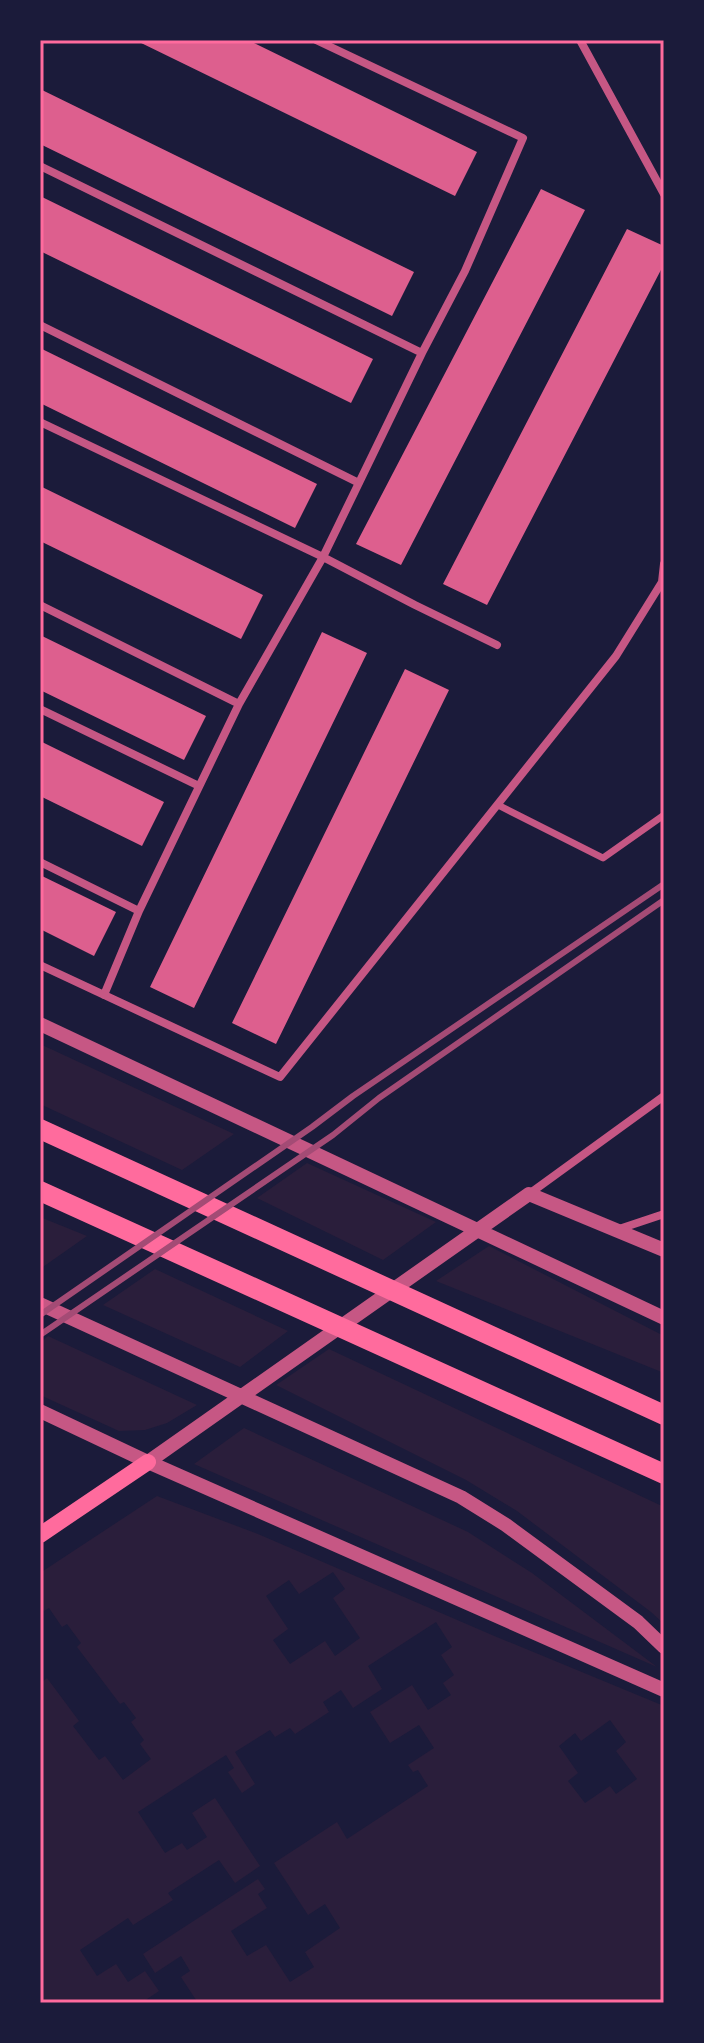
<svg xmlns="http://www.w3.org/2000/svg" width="704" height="2043" font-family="'Fira Sans Condensed',sans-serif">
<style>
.green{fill:#2a1e3b;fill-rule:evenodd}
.building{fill:#dd5f8e}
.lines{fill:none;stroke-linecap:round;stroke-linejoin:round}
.pedestrian{stroke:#c65784;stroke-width:7}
.minor{stroke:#c65784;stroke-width:8}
.tertiary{stroke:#c65784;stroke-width:14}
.secondary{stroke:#ff6b9d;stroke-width:16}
.motorway{stroke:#ff6b9d;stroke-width:20}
.rail{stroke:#a44b75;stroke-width:6}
.neatline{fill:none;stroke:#ff6b9d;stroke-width:3}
</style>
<rect width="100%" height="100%" fill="#1b1b3a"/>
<path class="green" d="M40,1044L234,1134L182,1170L40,1104Z
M307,1163L436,1222L383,1260L257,1198Z
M40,1217L87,1236L40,1269Z
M489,1246L664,1336V1373L436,1281Z
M155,1269L288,1331L240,1367L103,1305Z
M48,1336L197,1405L167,1423L145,1430L119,1431L40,1395V1343Z
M329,1349L664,1507V1624L651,1612L517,1511L466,1480L276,1385Z
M244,1428L468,1532L532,1573L657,1667L194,1464Z
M157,1496L258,1534L492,1635L664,1706V2003H198L181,1977L190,1971L181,1956L155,1973L143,1954L258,1879L265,1889L258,1894L267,1908L231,1931L247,1956L266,1945L290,1982L314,1967L305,1952L340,1928L325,1904L308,1915L274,1863L337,1822L347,1839L428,1786L418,1770L413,1772L408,1765L434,1748L419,1725L390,1743L370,1712L412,1685L428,1710L451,1695L443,1683L454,1675L441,1655L452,1647L436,1622L368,1666L382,1689L353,1708L341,1690L323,1702L329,1712L295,1734L290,1728L275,1737L270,1730L235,1752L255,1784L242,1793L228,1772L234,1768L226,1755L138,1812L165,1853L182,1843L187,1850L207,1837L192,1813L215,1798L260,1866L235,1883L219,1860L168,1893L173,1900L133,1925L128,1918L80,1950L97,1976L116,1964L128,1982L145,1971L159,1991L141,2003H40V1680L42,1682L47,1678L79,1721L73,1726L99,1760L105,1756L123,1780L151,1759L140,1744L144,1740L131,1722L136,1718L124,1702L120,1704L77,1647L81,1643L67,1624L62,1627L49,1608L44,1611L40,1606V1573ZM333,1572L345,1589L333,1598L360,1638L335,1656L325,1641L290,1664L273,1640L288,1629L266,1596L289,1580L299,1594ZM610,1720L626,1742L616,1751L637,1779L616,1794L610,1786L585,1803L568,1781L578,1773L559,1746L575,1733L581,1741Z"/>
<path class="building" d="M135,40H248L477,152L455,196Z
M40,89L414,272L392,316L40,144Z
M541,189L585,210L401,565L356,544Z
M40,196L373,359L351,403L40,251Z
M627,229L664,246V264L487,605L443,584Z
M40,348L317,484L295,528L40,403Z
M40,486L263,595L241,639L40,541Z
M322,632L367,653L194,1008L150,987Z
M40,635L206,716L184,760L40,690Z
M405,669L449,690L276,1044L232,1023Z
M40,741L164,802L142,846L40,796Z
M40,875L116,912L94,956L40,929Z"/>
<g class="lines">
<path class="pedestrian" d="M498,805L603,858L664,815"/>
<path class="minor" d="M580,40L664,194
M40,166L422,353
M40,325L359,483
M40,422L323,557L415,605L497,645
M40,605L239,704
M40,709L199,786
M40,862L139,911
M40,965L280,1077L616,656L662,582L664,564
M104,995L139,911L239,704L323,557L422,353L465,271L523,138L316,40
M529,1194L664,1096
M619,1229L664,1214"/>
<path class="tertiary" d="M40,1024L664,1318
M40,1304L461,1497L506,1525L638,1622L664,1647
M40,1411L148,1462L664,1690
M148,1462L529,1194L664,1250"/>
<path class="secondary" d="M40,1535L148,1462"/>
<path class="motorway" d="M40,1129L664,1415
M40,1191L664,1474"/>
<path class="rail" d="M40,1315L312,1127L353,1096L664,884
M40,1335L333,1135L379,1098L664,900"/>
</g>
<rect width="704" height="2043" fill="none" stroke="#1b1b3a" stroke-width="84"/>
<rect x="42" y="42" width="620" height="1959" class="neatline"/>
</svg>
